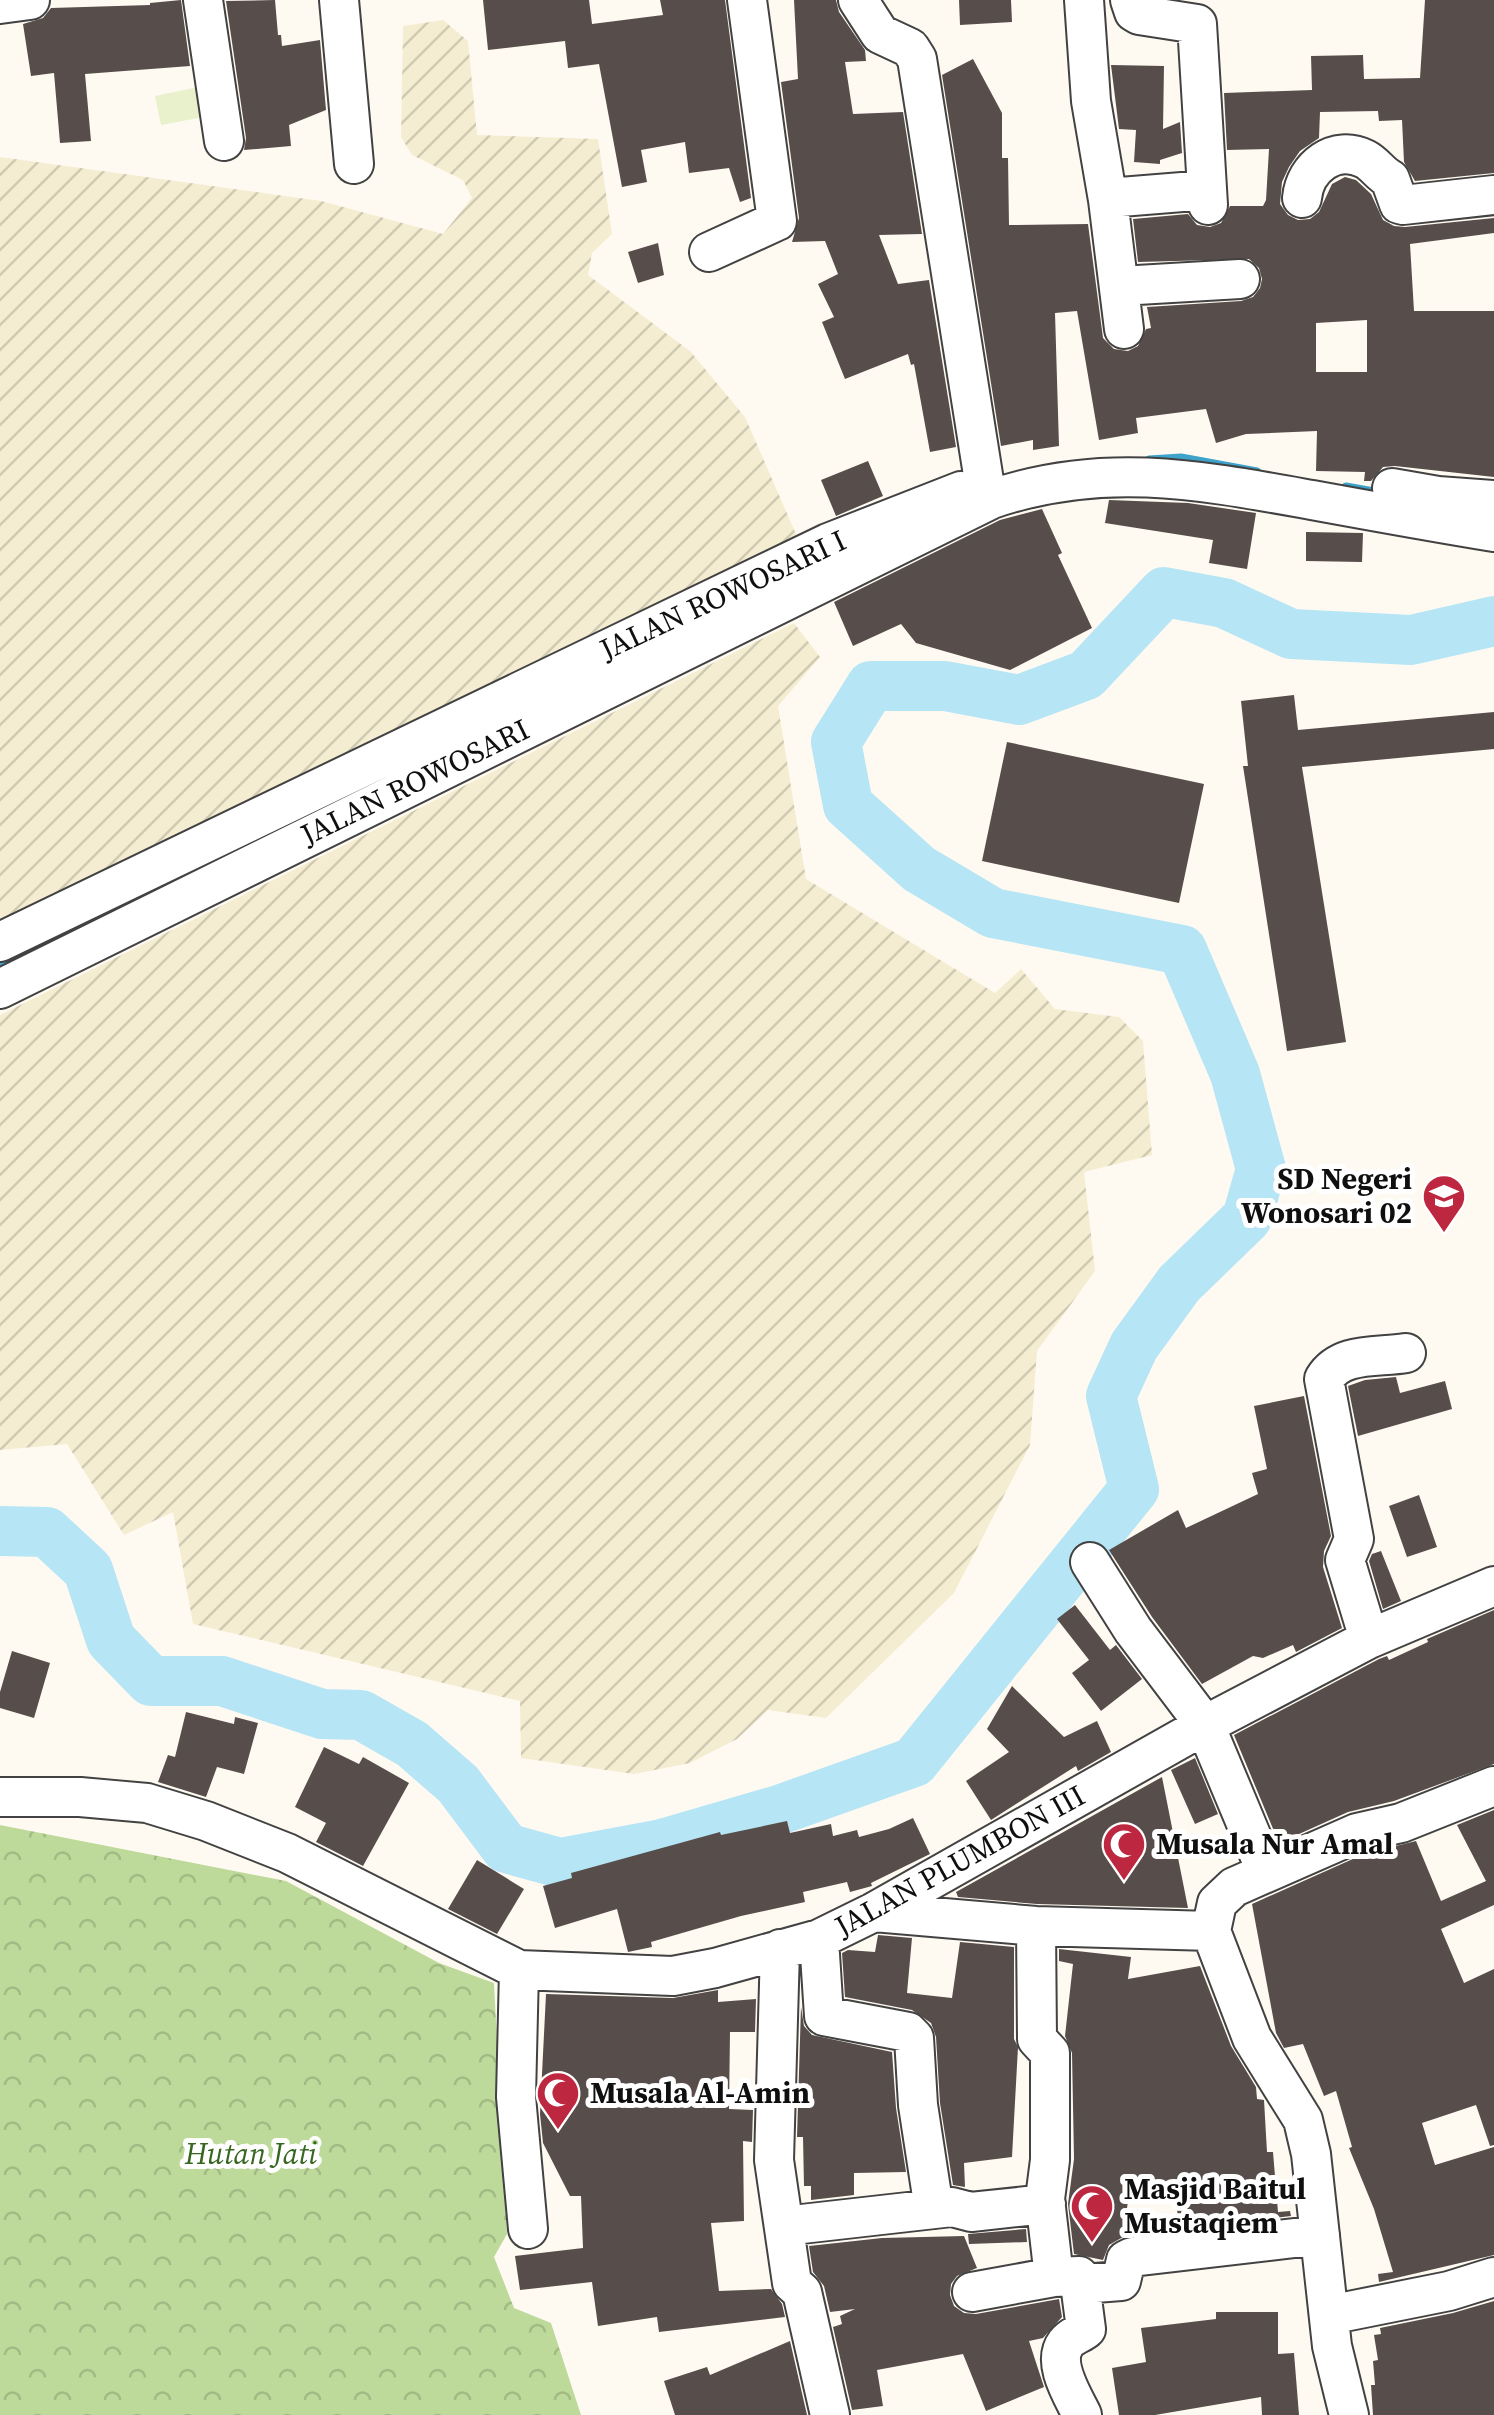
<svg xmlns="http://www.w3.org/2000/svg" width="1494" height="2415" font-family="'Source Serif 4',serif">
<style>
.farmland{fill:url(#farmland-furrows)}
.forest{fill:url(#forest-crowns)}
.pitch{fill:#e8f0cc}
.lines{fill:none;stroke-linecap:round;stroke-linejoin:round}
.stream{stroke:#3ea3cb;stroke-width:9}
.river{stroke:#b6e5f5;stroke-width:50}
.building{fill:#574e4b;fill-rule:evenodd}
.minor-casing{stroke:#424242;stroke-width:42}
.minor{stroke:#fff;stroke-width:38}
.labels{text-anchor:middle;stroke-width:10;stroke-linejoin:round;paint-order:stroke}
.street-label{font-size:30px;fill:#0f0f0f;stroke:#fff}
.poi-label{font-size:30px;font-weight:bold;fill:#0f0f0f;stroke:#fff;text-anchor:start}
.park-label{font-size:30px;font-style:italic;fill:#36661f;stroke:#fff}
</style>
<defs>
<pattern id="farmland-furrows" width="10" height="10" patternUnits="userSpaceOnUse" patternTransform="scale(2.5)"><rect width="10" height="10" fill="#f5edd1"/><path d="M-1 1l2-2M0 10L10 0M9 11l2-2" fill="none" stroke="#d1cab2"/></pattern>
<pattern id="forest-crowns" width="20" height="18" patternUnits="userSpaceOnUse" patternTransform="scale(2.5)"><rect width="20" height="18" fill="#beda9a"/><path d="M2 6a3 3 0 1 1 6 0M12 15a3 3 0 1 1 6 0" fill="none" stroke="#a2ba84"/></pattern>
</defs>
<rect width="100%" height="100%" fill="#fffaf1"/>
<path class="farmland" d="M443,20L468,41L477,135L598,139L612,234L592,253L588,275L690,351L745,417L806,557L0,945V157L321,201L443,234L472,198L463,180L412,155L401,137L403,26Z
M794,623L820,657L778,706L806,879L995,993L1021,969L1055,1009L1119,1017L1143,1041L1152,1155L1084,1172L1095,1271L1037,1351L1030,1445L954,1593L826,1718L768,1710L737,1739L690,1763L634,1774L521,1758L520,1701L193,1624L173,1512L124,1535L67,1444L0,1450V1015Z"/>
<path class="forest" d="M0,1825L286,1881L439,1963L494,1983L507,2234L494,2257L514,2308L551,2323L581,2415H0Z"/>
<path class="pitch" d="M208,85L214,115L161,125L155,96Z"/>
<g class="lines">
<path class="stream" d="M1149,460L1181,458L1257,472
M1346,487L1385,494
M0,965L384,778"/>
<path class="river" d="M0,1531L47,1532L88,1570L111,1640L151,1681H222L322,1714L361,1715L412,1744L458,1784L506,1848L560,1863L662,1844L779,1810L914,1762L1134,1489L1111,1396L1134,1346L1179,1284L1247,1218L1261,1169L1235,1074L1182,950L993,913L919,869L848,805L836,742L871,686H945L1019,700L1086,675L1164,592L1224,603L1291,634L1411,640L1494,621"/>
</g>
<path class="building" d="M181,0L190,66L85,74L91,141L60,143L54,73L31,76L23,24L43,18L51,8L150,5V3Z
M275,0L278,35H281L282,46L320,40L326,110L289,125L291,146L244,150L246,138L226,1Z
M483,0H589L592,24L663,15L660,0H725L751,198L740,202L729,168L689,173L685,142L641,150L647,182L622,187L599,64L568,68L565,41L488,50Z
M794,0H836L839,12L865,50L866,61L845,62L853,114L903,112L922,234L879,235L898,284L929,280L956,447L930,452L914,364L911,365L908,354L845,379L822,322L834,317L818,284L838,274L825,241L792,242L799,218L781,82L798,79Z
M959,0H1011L1012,22L960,25Z
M1425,0H1494V173L1415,181L1404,162L1402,120L1379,121L1378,111L1320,112L1319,138L1300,151L1289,167L1282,182L1280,204L1288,215L1298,220L1310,219L1319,212L1332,184L1345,177L1356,180L1371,194L1383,220L1394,226L1405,227L1494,218V233L1410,244L1414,311H1494V477L1395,466L1383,467L1371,481H1364L1365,472L1316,471L1317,431L1246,434L1216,443L1206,409L1136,418L1138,433L1099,440L1077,311L1055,313L1059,446L1033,450V440L1001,446L942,75L973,59L1002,113V158H1008L1009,225L1088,224L1103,338L1114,349L1128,351L1138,346L1146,329L1151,328L1147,307L1241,301L1253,297L1260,288L1262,279L1259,268L1249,259L1138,262L1133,219L1188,214L1197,225L1210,227L1221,223L1230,206H1263L1266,200L1269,149L1227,150L1224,93L1312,90L1311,56L1363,55L1364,79L1420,78ZM1367,320V372H1316V323Z
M1111,65L1164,66L1163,129L1180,122L1182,153L1160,160V164L1134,162L1136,130L1119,129Z
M658,243L664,275L638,283L628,252Z
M868,461L883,496L836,516L821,480Z
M1109,500L1188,503L1256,513L1247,569L1209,563L1213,540L1105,523Z
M1042,509L1062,553L1058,555L1092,628L1010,670L916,643L901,624L853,646L834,602L1000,520Z
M1306,532L1363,533L1362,562L1306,561Z
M1294,695L1298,730L1494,712V749L1302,767L1346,1042L1287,1051L1243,766H1248L1241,701Z
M1007,742L1204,784L1179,903L982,861Z
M1396,1377L1400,1393L1445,1381L1452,1409L1358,1436L1348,1386L1365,1380Z
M1304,1396L1331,1536L1324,1551L1323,1567L1342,1628L1296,1652L1293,1645L1263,1658L1253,1656L1202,1684L1152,1617L1109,1550L1178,1510L1186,1528L1258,1494L1252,1473L1267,1469L1254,1406Z
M1419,1495L1437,1547L1407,1557L1389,1506Z
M1381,1551L1401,1601L1383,1609L1369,1561L1372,1554Z
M1075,1605L1110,1650L1116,1645L1142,1679L1101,1711L1072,1673L1089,1660L1057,1619Z
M1494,1610V1764L1394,1801L1348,1812L1279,1843L1234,1735L1379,1659L1387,1656L1389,1660L1428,1642L1427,1639Z
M12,1651L50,1663L34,1718L0,1708V1692Z
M1012,1686L1064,1737L1097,1721L1111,1752L1078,1771L1076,1766L991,1820L966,1781L1009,1752L987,1729Z
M186,1712L234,1724L235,1717L258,1723L244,1774L217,1767L206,1797L158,1782L168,1755L175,1757Z
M324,1747L359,1764L363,1757L409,1783L363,1866L316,1842L326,1823L295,1807Z
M1195,1758L1218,1814L1195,1824L1171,1770Z
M1162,1777L1188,1908L1037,1904L958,1897L956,1892Z
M1494,1810V1905L1441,1929L1464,1983L1494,1969V2145L1490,2146L1476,2105L1422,2123L1435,2165L1494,2147V2255L1379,2282L1378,2274L1393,2272L1374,2209L1349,2148L1352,2147L1336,2091L1324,2096L1303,2044L1284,2048L1276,2033L1252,1904L1364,1854L1416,1841L1441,1901L1486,1881L1457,1825Z
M913,1818L930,1854L871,1883L872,1886L850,1892L847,1882L803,1892L805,1902L741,1916L651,1942L652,1947L628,1952L617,1909L555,1928L543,1886L572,1878L571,1873L720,1832L721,1835L787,1821L790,1833L831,1824L833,1836L857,1830L859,1837L889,1829Z
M477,1860L524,1889L497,1934L448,1909Z
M878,1935L912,1938L907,1993L952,1998L960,1942L1014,1947V2039L1018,2047L1012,2157L964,2163L965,2187L953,2185L940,2103L936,2037L931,2023L912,2010L845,1997L842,1953L848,1950L875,1952Z
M1059,1949L1131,1957L1128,1979L1200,1966L1231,2046L1256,2087L1257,2099L1264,2100L1267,2152H1273L1278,2212L1290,2211L1291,2216L1178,2229L1177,2203L1128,2201L1123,2237L1109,2245L1103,2260L1074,2254L1068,2204L1074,2159L1072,2053L1065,2036L1073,1964L1059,1961Z
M718,1990V2002L756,1999L755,2032H730L729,2109L753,2110L752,2142L743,2141L744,2221L711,2223L719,2291L771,2289L782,2304L785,2317L659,2332L657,2317L598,2326L592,2282L520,2290L515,2256L583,2248L581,2196H570L543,2143L540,2114L546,1994L673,1998Z
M801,2007L804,2026L812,2035L892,2052L896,2108L906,2172L854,2173V2195L811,2200V2186H804L803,2137H797Z
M1026,2229L1027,2242L969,2244L968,2234Z
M964,2236L977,2268L957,2276L951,2284L950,2295L954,2306L964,2313L976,2314L1059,2299L1062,2317L1043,2338L1029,2341L1044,2387L986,2411L963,2354L877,2370L883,2406L852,2410L833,2327L842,2324L840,2316L855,2309L830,2312L824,2286L813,2272L809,2246L882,2238Z
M1494,2301V2415H1373L1371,2385H1375L1373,2361L1378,2360L1374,2335L1381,2334L1380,2328L1453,2313Z
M1216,2312H1278V2354L1294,2353L1299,2415H1262L1261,2397L1155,2415H1119L1112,2368L1146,2362L1141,2328L1216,2319Z
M790,2341L807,2415H675L664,2381L707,2367L710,2375Z"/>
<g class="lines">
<g class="minor-casing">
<path id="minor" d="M203,0L224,141
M339,0L354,164
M858,0L880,34L910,48L917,59L984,481
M1084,0L1091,101L1108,200L1124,329
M1130,0L1134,12L1139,15L1197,24L1208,205
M0,4L30,0
M1108,198L1207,190
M1302,198C1305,167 1335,144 1365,159C1375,164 1380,174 1390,179L1399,204L1403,205L1494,195
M709,252L777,221L747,0
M1120,286L1240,279
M1392,488L1438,496L1494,500
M0,942L828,543L961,491
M0,989L992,499C1103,461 1200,480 1312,500C1372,511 1433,522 1494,532
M1090,1562L1133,1630L1205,1725L1266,1871
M1369,1639L1345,1560L1354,1539L1324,1379C1341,1351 1378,1358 1406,1353
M0,1797H80L147,1803L206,1821L287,1853L519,1970L673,1976L715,1968L819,1939L874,1912L1205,1725L1369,1639L1494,1586
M874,1912L1036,1926L1211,1931
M1036,1926L1037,2039L1050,2053V2160L1045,2199L1054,2277L1079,2276L1086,2329C1080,2334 1071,2336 1066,2343C1051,2363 1073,2396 1082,2415
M1211,1931L1252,2038L1303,2120L1311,2154L1332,2346L1349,2415
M1211,1931L1217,1903L1234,1887L1357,1833L1401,1823L1494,1786
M819,1939L824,2016L908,2032L914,2038L918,2105L934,2209
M780,1949L774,2160L792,2283L802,2292L830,2415
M519,1970L516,2097L528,2229
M784,2226L952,2207L971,2212L1046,2204
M1082,2284L1121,2281L1126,2260L1132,2257L1320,2235
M972,2292L1054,2277
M1329,2315L1449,2291L1494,2277"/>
</g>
<use href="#minor" class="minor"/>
</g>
<defs>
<g id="school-pin" transform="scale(2.25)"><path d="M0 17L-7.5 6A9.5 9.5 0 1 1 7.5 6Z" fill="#bd2840" stroke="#fff"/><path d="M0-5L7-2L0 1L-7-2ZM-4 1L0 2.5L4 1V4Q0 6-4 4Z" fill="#fff"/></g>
<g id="mosque-pin" transform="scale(2.25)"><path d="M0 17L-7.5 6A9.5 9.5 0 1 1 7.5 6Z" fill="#bd2840" stroke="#fff"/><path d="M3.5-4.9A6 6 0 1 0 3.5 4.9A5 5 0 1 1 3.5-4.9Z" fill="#fff"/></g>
</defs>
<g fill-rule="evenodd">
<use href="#school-pin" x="1444" y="1196"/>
<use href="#mosque-pin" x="1124" y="1844"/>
<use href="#mosque-pin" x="558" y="2093"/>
<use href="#mosque-pin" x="1092" y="2206"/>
</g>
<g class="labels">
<g class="street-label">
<text transform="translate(723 595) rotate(-25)" y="10">JALAN ROWOSARI I</text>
<text transform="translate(415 782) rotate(-26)" y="10">JALAN ROWOSARI</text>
<text transform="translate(960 1861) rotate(-29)" y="10">JALAN PLUMBON III</text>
</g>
<g class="poi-label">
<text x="1412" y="1189" text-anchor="end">SD Negeri<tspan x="1412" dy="34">Wonosari 02</tspan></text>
<text x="1156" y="1854">Musala Nur Amal</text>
<text x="590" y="2103">Musala Al-Amin</text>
<text x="1124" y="2199">Masjid Baitul<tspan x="1124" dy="34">Mustaqiem</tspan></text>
</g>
<g class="park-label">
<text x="251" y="2164">Hutan Jati</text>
</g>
</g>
</svg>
